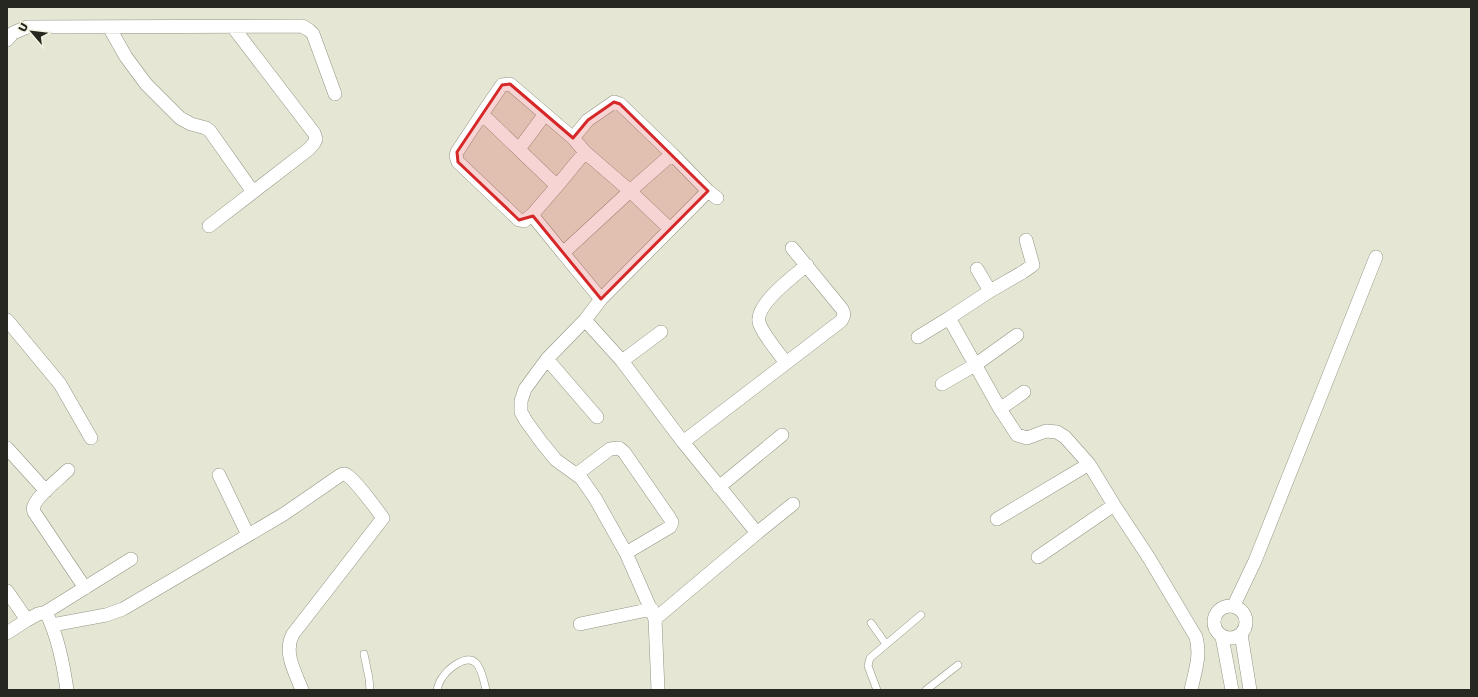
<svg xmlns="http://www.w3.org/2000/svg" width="1478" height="697" font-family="'Golos Text',sans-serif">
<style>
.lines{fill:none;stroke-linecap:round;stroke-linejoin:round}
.lane-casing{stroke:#929482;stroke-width:8}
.street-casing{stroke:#929482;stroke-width:14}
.lane{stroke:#fff;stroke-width:7}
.street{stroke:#fff;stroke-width:13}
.marked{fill:#d62828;fill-opacity:0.2;stroke:#d62828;stroke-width:3;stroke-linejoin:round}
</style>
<rect width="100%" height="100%" fill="#e5e7d4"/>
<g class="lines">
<g class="lane-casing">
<path id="lane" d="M871,623L886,644
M364,654L369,678L370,690
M437,690C438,686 439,682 442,678C447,670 466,653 476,663C482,669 484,682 486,690
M877,690L868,666L870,658L921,615
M926,690L958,665"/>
</g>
<g class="street-casing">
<path id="street" d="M109,27L126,57L146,84L180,118L191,124L206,128L210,131L253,192
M7,40L13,33L27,27L302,26L309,30L313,34L335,94
M482,114L457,152L456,156L458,162L519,220L524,221L532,215
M573,138L588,120L614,102L620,104L672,154L708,191L717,198
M519,149L545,114
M585,152L557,186L482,114L502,85L510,84L573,138L585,152L630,191L670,229
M557,186L532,215L563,253
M209,226L309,149L314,143L316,139L314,133L233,27
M1026,240L1033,265L1023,272L990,291L949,318L1000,409L1017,435L1027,438L1046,431L1057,432L1065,437L1089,464L1114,505L1149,558L1196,637C1201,656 1195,671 1191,690
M977,269L990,291
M601,299L563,253L630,191L672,154
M7,320L60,384L91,438
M585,320L622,361L683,442L757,533
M918,337L949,318
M547,359L597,417
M622,361L661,332
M786,363C778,352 765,337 760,325C751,307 795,275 807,265
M942,384L975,365L1017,335
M1000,409L1024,392
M683,442L841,321C844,316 845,314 842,309L792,248
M7,448L46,491
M68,470C61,477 36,497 34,506C33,508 33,509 34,512L85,588
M577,474L610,449L619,448L624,452L669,517L672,522L670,527L626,553
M219,475L248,535
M719,487L782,435
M997,519L1089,464
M1038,557L1114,505
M7,591L27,620L38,614L46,612C58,637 63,663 67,690
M1234,605L1255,561L1376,257
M1214 622a16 16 0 1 1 32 0a16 16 0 1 1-32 0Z
M46,612L131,559
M655,619L757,533L793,504
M580,624L652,609
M52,625L106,615L123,609L284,514L339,476C342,474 345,473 348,476C355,480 378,511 383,518L293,634C283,652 295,672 302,690
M7,633L27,620
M1241,634L1250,690
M1222,637L1232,690
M658,690L655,619L626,553L595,498L581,478L556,460L542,443L526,421L521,412V401L525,389L547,359L585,320L601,299L708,191"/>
</g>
<use href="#lane" class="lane"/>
<use href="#street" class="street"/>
</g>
<path class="marked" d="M510,84L573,138L588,120L614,102L620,104L708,191L601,299L533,216L519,220L458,162L457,152L502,85Z"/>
<rect width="1478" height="697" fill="none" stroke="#262720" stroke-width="16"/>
<g transform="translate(32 32) rotate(298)" stroke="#f2f4e1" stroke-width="3" paint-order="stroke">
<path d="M0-3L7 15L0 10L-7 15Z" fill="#262720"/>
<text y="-6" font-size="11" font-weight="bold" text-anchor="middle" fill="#262720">U</text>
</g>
</svg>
